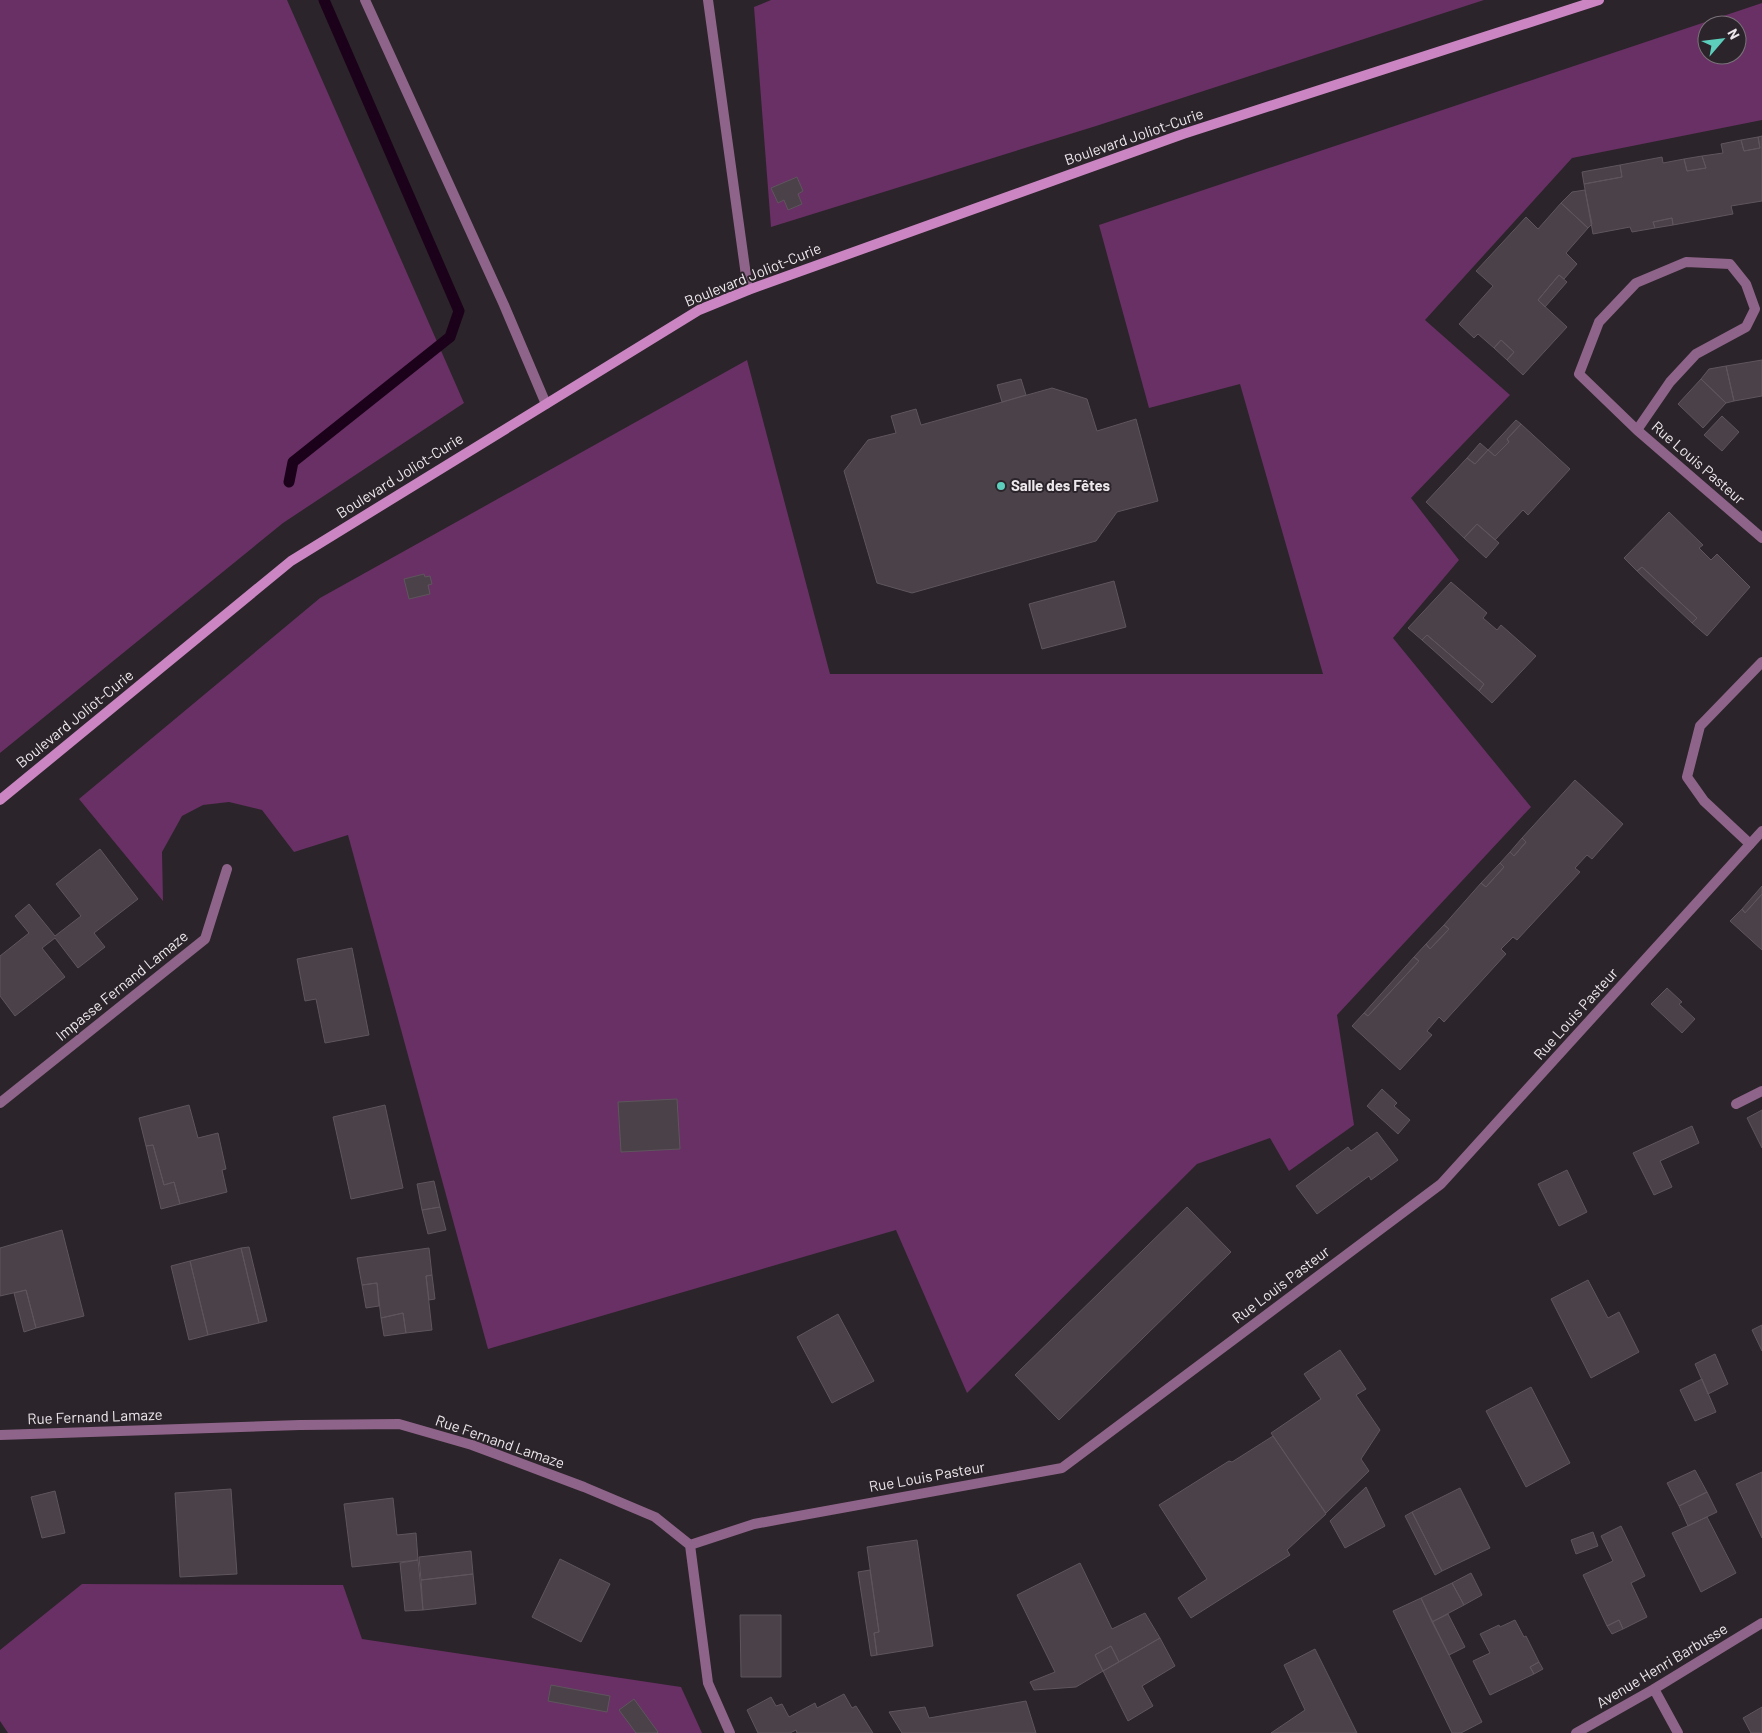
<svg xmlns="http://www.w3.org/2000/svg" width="1762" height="1733" font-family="Barlow,sans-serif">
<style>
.green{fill:#683064;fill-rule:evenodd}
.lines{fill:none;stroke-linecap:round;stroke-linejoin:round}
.stream{stroke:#1b011a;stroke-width:11}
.building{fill:#4b4249;stroke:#5e555d}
.service{stroke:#8f648a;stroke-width:10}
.minor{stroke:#8f648a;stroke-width:10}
.tertiary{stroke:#8f648a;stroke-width:10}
.secondary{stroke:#cb85c3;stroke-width:10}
.poi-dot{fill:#5ccebb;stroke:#2b242a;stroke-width:2}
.labels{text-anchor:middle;stroke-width:4;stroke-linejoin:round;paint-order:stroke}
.street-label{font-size:15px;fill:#ede8ec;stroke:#2b242a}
.poi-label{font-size:15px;font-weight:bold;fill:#ede8ec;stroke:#2b242a;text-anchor:start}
</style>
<rect width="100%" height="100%" fill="#2b242a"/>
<path class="green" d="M0,0H287L464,403L283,523L0,753Z
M771,0H1484L1096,126L771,227L754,7Z
M1762,3V120L1572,158L1425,320L1510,395L1411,498L1459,560L1393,638L1531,807L1337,1015L1354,1125L1289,1171L1270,1138L1197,1164L967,1393L896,1230L488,1349L348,835L294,852L262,810L229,802L203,805L182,816L162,852L163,901L79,799L320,598L747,360L830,674H1323L1240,384L1149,408L1099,225ZM1707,25H1737V55H1707Z
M82,1584L343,1585L362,1639L681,1687L702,1733H8L0,1721V1650Z"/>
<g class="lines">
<path class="stream" d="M289,482L293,462L450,337L459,311L324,0"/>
</g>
<path class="building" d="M1762,136V201L1731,206L1733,214L1673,225L1672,218L1653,222L1655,228L1632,232L1630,227L1593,234L1584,184L1622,177L1620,165L1662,157L1663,163L1684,159L1687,171L1706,168L1702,156L1723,153L1721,144L1741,140L1744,151L1760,148L1758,137Z
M1758,137L1760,148L1744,151L1741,140Z
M1702,156L1706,168L1687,171L1684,159Z
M1620,165L1622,177L1584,184L1582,172Z
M797,177L803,191L798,194L802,204L788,210L784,200L778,203L771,188Z
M1585,190L1592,224L1588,228L1561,203L1572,192Z
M1561,203L1588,228L1566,253L1577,264L1564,279L1559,275L1538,300L1567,327L1523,375L1507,360L1514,352L1501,340L1494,348L1478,334L1474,338L1459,324L1493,286L1476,271L1526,217L1538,229Z
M1672,218L1673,225L1655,228L1653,222Z
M1559,275L1567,282L1545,307L1538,300Z
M1501,340L1514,352L1507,360L1494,348Z
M1762,360V396L1734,401L1726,366Z
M1726,366L1734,401L1726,403L1701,379L1709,369Z
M1021,379L1026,395L1002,402L997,385Z
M1701,379L1726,403L1703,428L1678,404Z
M1052,388L1087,399L1097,431L1136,419L1158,501L1117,512L1096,541L912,593L877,583L844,471L868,440L896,433L891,416L916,409L921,425Z
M1722,416L1739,432L1722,451L1704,435Z
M1516,420L1521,424L1507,439L1509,442L1495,456L1488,450Z
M1521,424L1570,469L1528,515L1523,510L1495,540L1477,524L1464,538L1426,502L1467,458L1475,464L1488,450L1495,456L1509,442L1507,439Z
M1480,443L1488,450L1475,464L1467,458Z
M1669,512L1703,545L1699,548L1711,560L1717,554L1750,587L1707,636L1692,623L1697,618L1642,567L1637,571L1624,558Z
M1477,524L1499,543L1486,558L1464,538Z
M1642,567L1697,618L1692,623L1637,571Z
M424,574L425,577L430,576L432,584L428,585L430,594L409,599L404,579Z
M1114,581L1126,627L1042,649L1029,604Z
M1451,582L1487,613L1483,618L1497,630L1501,625L1536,656L1492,703L1479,691L1484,684L1427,635L1422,640L1408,628Z
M1427,635L1484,684L1479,691L1422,640Z
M1575,780L1623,824L1592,859L1587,855L1575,868L1580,872L1517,940L1513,937L1501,949L1506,954L1444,1022L1439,1017L1427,1031L1432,1035L1400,1070L1352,1026L1364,1013L1368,1016L1419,961L1414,957L1426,944L1430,949L1449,929L1444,925L1481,883L1486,887L1504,867L1500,863L1510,852L1514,856L1526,842L1522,838Z
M1522,838L1526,842L1514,856L1510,852Z
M100,849L138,899L94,933L105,947L78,968L55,938L42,948L65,977L15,1016L0,996V956L29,933L15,916L29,904L55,936L81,916L56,884Z
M1500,863L1504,867L1486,887L1481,883Z
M1762,886V894L1745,913L1742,909Z
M1762,894V950L1730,921L1742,909L1745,913Z
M1444,925L1449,929L1430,949L1426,944Z
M352,948L369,1035L325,1043L316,999L305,1001L297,959Z
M1414,957L1419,961L1368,1016L1364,1013Z
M1667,988L1682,1002L1679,1004L1695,1019L1682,1033L1651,1004Z
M1382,1089L1397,1103L1394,1106L1410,1120L1398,1134L1367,1106Z
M677,1099L680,1149L621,1152L618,1102Z
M189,1105L198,1138L218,1133L226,1169L222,1170L227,1192L180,1204L174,1182L164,1185L153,1145L146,1146L139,1118Z
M385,1105L403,1188L351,1199L333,1117Z
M1762,1110V1148L1747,1118Z
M1692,1126L1699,1143L1660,1161L1672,1187L1654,1195L1633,1153Z
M1377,1132L1398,1160L1371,1180L1369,1176L1317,1214L1296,1186L1348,1147L1351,1151Z
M153,1145L164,1185L174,1182L180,1204L161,1209L146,1146Z
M1567,1170L1587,1212L1559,1226L1538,1184Z
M434,1181L440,1207L422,1210L417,1184Z
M440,1207L446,1230L428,1234L422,1210Z
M1187,1207L1231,1252L1059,1420L1015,1375Z
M62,1230L84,1316L36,1328L26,1290L0,1296V1248Z
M249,1247L267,1321L259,1323L241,1248Z
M241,1248L259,1323L208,1335L190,1261Z
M429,1248L432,1275L426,1276L432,1330L406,1333L403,1313L381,1318L377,1283L362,1285L357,1258Z
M190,1261L208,1335L189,1340L171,1266Z
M432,1275L435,1299L429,1300L426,1276Z
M1588,1280L1608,1318L1619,1312L1639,1352L1591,1378L1551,1299Z
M377,1283L379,1306L366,1308L362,1285Z
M26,1290L36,1328L24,1332L14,1293Z
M403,1313L406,1333L384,1336L381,1318Z
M838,1314L874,1381L832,1403L797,1337Z
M1762,1325V1351L1752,1330Z
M1340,1350L1366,1389L1356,1395L1380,1430L1361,1459L1369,1471L1326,1513L1271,1433L1321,1399L1304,1374Z
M1715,1354L1728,1384L1708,1394L1695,1364Z
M1702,1379L1716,1412L1695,1421L1680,1390Z
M1531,1387L1570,1463L1526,1487L1486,1411Z
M1273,1436L1326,1514L1287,1550L1290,1555L1191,1618L1178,1598L1207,1579L1159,1505L1229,1461L1232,1462Z
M1695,1470L1707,1492L1679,1506L1667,1483Z
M1762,1472V1538L1736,1484Z
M1366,1487L1385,1526L1345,1548L1330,1521Z
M1460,1488L1490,1548L1442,1571L1412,1512Z
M231,1489L237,1574L180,1577L175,1493Z
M55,1491L65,1533L42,1538L31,1497Z
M1707,1492L1717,1512L1688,1526L1679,1506Z
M393,1498L397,1535L416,1533L418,1560L352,1567L344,1504Z
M1412,1512L1442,1571L1435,1575L1405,1516Z
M1707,1517L1736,1573L1701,1592L1672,1533Z
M1621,1526L1645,1576L1631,1583L1647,1617L1623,1629L1619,1620L1607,1626L1583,1575L1613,1561L1601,1536Z
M1593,1532L1598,1546L1576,1554L1571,1540Z
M917,1540L933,1646L877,1655L874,1633L879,1632L867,1547Z
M471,1551L473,1574L421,1580L419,1557Z
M560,1559L610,1584L581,1642L532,1617Z
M418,1560L423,1610L405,1611L400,1563Z
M1080,1563L1112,1629L1145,1613L1160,1638L1119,1662L1111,1646L1095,1655L1103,1671L1076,1687L1034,1690L1030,1682L1055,1672L1017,1595Z
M870,1570L879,1632L874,1633L877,1655L871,1656L858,1572Z
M1471,1573L1482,1595L1464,1605L1452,1583Z
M473,1574L476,1604L423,1610L421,1580Z
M1452,1583L1464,1605L1432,1622L1421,1598Z
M1421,1598L1482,1722L1461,1733H1452L1393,1611Z
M1448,1614L1465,1647L1449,1655L1432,1622Z
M740,1615H781V1677H741Z
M1515,1620L1524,1637L1526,1636L1539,1662L1530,1667L1534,1674L1490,1695L1473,1661L1490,1653L1480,1634L1499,1625L1500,1627Z
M1619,1620L1623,1629L1612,1634L1607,1626Z
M1160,1638L1175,1666L1142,1686L1153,1706L1128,1721L1103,1671Z
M1111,1646L1119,1662L1103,1671L1095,1655Z
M1315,1649L1357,1733H1271L1305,1710L1284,1665Z
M1539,1662L1543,1669L1534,1674L1530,1667Z
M551,1685L610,1696L607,1712L548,1701Z
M844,1694L852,1708L856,1706L873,1733H797L796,1730L790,1733H758L747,1710L771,1697L776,1706L782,1704L789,1717L815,1703L817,1708Z
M634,1699L658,1732L657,1733H636L619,1710Z
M1026,1701L1036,1733H902L889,1712L925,1707L929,1718Z
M1762,1707V1733H1751L1743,1718Z"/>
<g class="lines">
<path class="service" d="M365,0L504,305L546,404
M708,0L748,290
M1637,430L1670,382L1696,354L1746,327L1755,309L1746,284L1730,264L1686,262L1636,283L1599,322L1579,374L1637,430L1762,538
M1750,844L1704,801L1687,777L1700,726L1762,662
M1736,1104L1762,1091"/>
<path class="minor" d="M0,1103L205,939L227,869
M0,1435L300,1425L399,1424L472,1445L584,1487L655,1517L690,1545L708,1683L730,1733
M690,1545L754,1524L1062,1468L1441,1184L1762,831"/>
<path class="tertiary" d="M1654,1689L1678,1733
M1576,1733L1654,1689L1762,1623"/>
<path class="secondary" d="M0,800L291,561L699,310L748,290L1183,134L1599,0"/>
</g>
<circle class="poi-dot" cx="1001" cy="486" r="5"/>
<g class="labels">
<g class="street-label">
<text transform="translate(1134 137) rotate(-19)" y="5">Boulevard Joliot-Curie</text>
<text transform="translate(753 275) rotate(-22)" y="5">Boulevard Joliot-Curie</text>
<text transform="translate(1698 463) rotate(41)" y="5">Rue Louis Pasteur</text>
<text transform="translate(400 476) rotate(-32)" y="5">Boulevard Joliot-Curie</text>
<text transform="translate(75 719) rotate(-39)" y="5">Boulevard Joliot-Curie</text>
<text transform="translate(122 986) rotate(-39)" y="5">Impasse Fernand Lamaze</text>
<text transform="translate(1576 1014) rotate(-48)" y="5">Rue Louis Pasteur</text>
<text transform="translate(1281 1285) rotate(-37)" y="5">Rue Louis Pasteur</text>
<text transform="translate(95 1417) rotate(-2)" y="5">Rue Fernand Lamaze</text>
<text transform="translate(500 1442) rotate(19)" y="5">Rue Fernand Lamaze</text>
<text transform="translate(927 1477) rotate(-10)" y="5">Rue Louis Pasteur</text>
<text transform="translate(1662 1666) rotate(-31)" y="5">Avenue Henri Barbusse</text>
</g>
<g class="poi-label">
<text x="1011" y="491">Salle des Fêtes</text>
</g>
</g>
<g transform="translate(1722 40) rotate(62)"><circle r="24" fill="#2b242a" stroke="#797278"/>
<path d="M0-4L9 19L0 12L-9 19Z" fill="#5ccebb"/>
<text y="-8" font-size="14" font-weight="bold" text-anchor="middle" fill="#ede8ec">N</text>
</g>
</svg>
